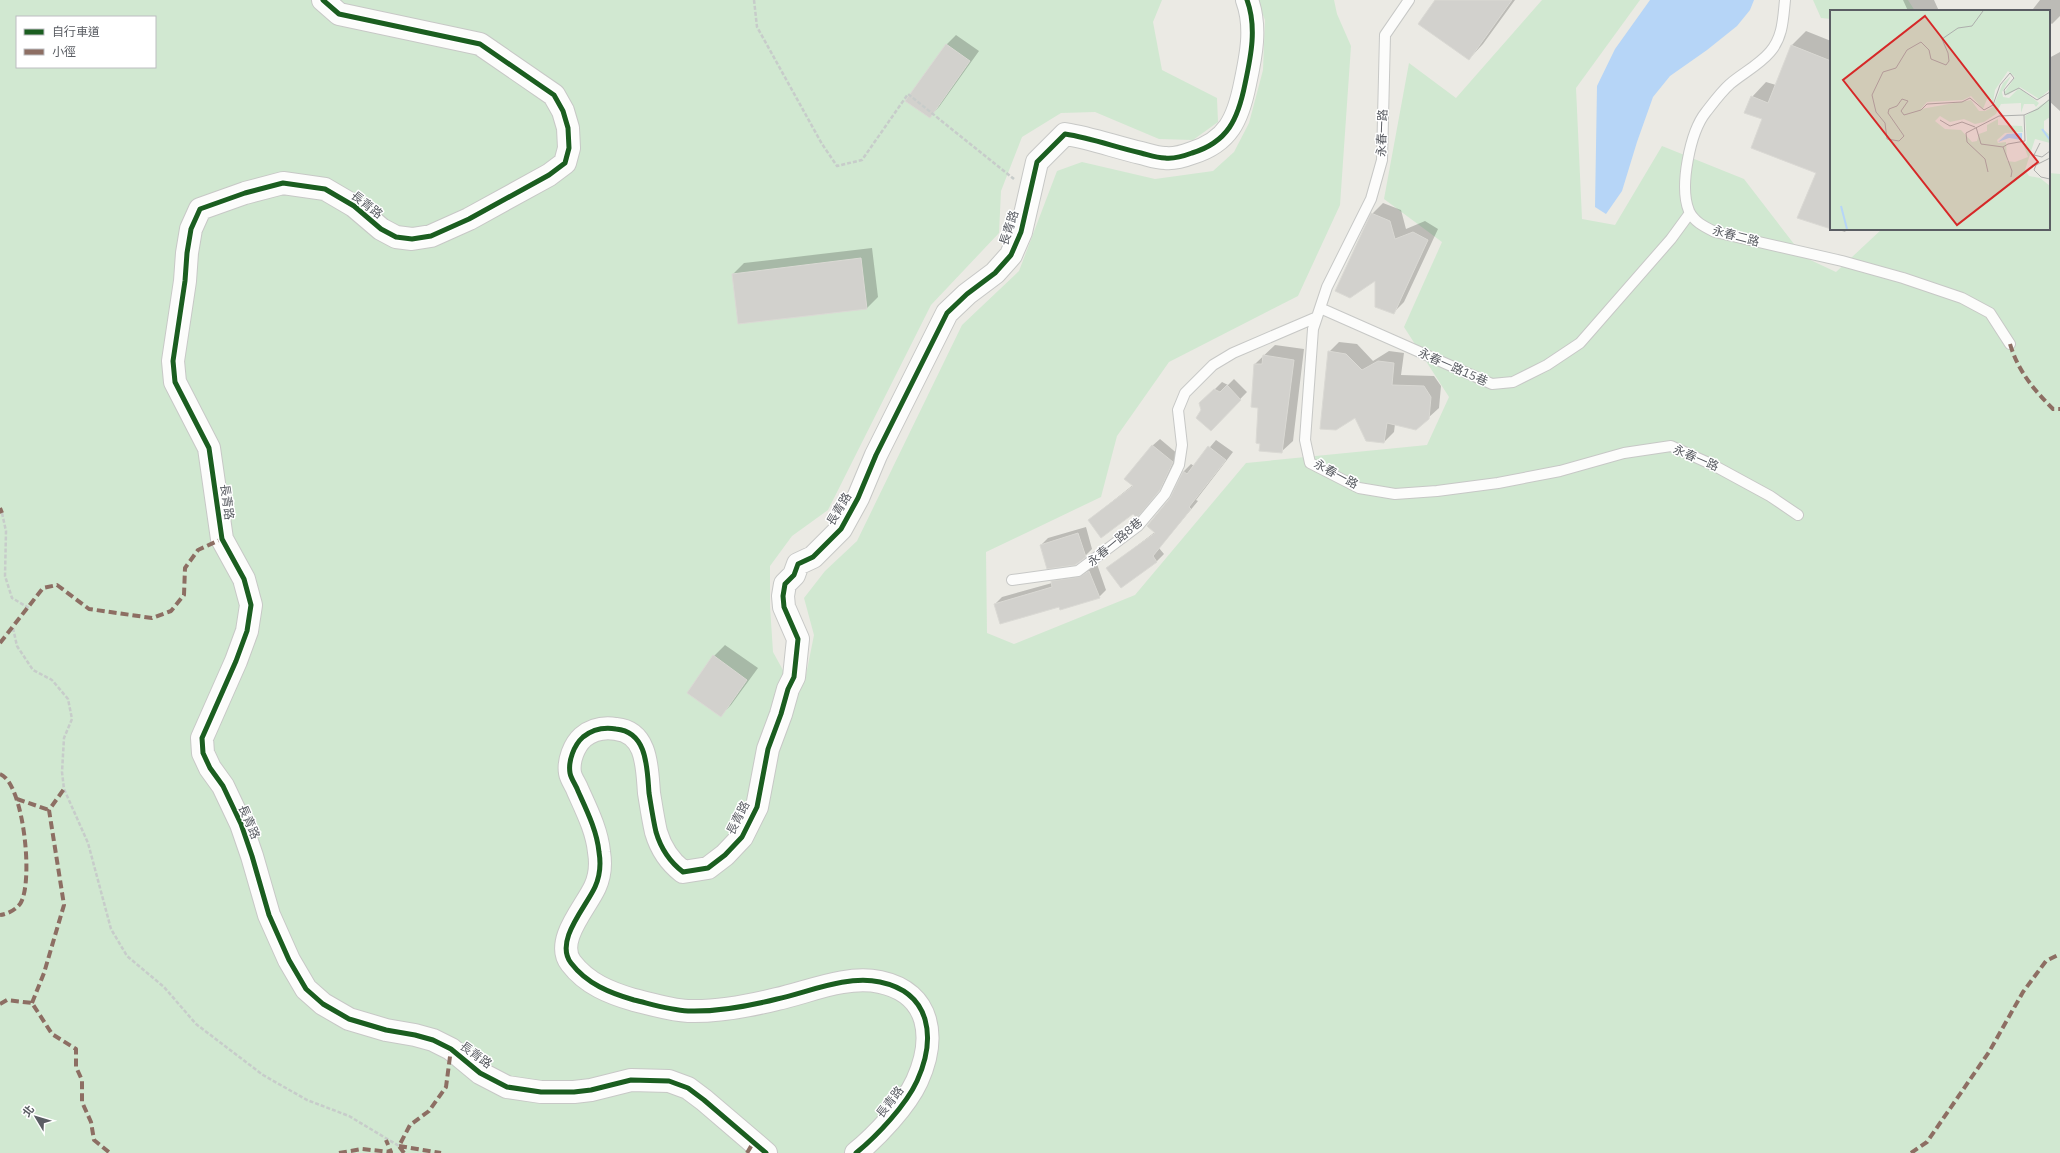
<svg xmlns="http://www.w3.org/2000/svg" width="2060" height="1153" font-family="'IBM Plex Sans','Noto Sans TC',sans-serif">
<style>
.green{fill:#d1e8d1;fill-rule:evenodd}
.water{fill:#b6d5f7}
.shadow{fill:#0003}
.building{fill:#d2d1cd;stroke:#dad9d4}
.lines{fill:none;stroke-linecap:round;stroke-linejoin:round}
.service-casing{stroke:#c7c8c6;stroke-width:12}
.tertiary-casing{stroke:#c7c8c6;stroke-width:24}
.path{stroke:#c7ccca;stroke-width:2.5;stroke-dasharray:4 2;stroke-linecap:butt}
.service{stroke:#fcfcfb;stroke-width:10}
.tertiary{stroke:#fcfcfb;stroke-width:22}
.quiet{stroke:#8d6e63;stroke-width:4;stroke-dasharray:8 4;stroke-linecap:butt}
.cycleway-casing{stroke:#fff;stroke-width:8}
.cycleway{stroke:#1b5e20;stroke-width:5}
.labels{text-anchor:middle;stroke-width:3;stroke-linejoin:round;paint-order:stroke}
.street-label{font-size:12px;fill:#5a5d63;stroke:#fff}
.inset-river{fill:none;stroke:#b6d5f7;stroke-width:2}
.inset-road{fill:none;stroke:#adaeac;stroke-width:1}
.view{fill:#d62828;fill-opacity:0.15;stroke:#d62828;stroke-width:2}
.inset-edge{fill:none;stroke:#5a5d63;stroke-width:2}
</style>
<rect width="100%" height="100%" fill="#ebeae4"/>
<path class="green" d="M0,0H1162L1153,22L1162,70L1217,98L1218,122L1193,140L1159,139L1095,112L1061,113L1022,137L1001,191L999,233L931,305L828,510L792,536L770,566V606L773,652L784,672L806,675L814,635L804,598L825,571L857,541L962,325L1019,271L1057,171L1082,162L1155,179L1213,171L1234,152L1249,123L1263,70L1265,20L1257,0H1334L1337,14L1351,46L1340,205L1298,296L1169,362L1117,436L1101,497L986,552L987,633L1014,644L1135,595L1246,463L1427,445L1449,397L1404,327L1442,242L1384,199L1409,63L1456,98L1542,0H1640L1576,88L1582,219L1615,225L1662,146L1744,179L1804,257L1836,272L1882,229H2049V173L2060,174V1153H0ZM17,17H155V67H17Z
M1813,0H1908L1915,11H1831V19L1821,18Z"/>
<path class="water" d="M1650,0H1754L1750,10L1737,26L1707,50L1670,76L1653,97L1637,142L1622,191L1606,214L1595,207L1597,86L1615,49Z"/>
<path class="shadow" d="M1436,0H1515L1483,44L1469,59Z
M1903,0H1934L1939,11H1908Z
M2040,0H2060V16L2052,24L2049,22V11L2033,9Z
M1806,31L1831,41V228L1817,173L1763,119L1752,97L1766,82L1776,85L1791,46Z
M956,35L979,51L939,107L929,117L907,100L947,44Z
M2060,52V111L2049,101V58Z
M1383,203L1401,210L1406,229L1425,221L1438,229L1404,302L1393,313L1372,214Z
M1836,229H1847L1845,232Z
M872,248L878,297L867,308L739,323L733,274L744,263Z
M1339,342L1357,344L1373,361L1389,351L1404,353L1401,375L1434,376L1441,386L1439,408L1428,418L1395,424L1394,432L1384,442L1329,352Z
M1275,345L1304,349L1293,441L1281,452L1259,407L1255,364Z
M1234,379L1247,392L1211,429L1202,411L1208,396L1222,382L1228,385Z
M1160,439L1179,455L1166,482L1144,509L1133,513L1089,520L1133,485L1152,446Z
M1216,440L1233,452L1196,500L1198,501L1159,548L1164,554L1157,561L1108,568L1155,532L1184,471L1191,464L1194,466Z
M1086,527L1092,549L1085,556L1041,545L1048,538Z
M1097,564L1106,590L1099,597L1060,605L995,604L1002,597L1052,583L1059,574L1087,570Z
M725,645L758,668L731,705L720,716L714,656Z"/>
<path class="building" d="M1435,0H1512L1469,60L1418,24Z
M946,44L970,61L930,118L905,101Z
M1791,45L1831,61V229L1797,218L1816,173L1751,148L1762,119L1744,113L1751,96L1768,103Z
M1371,213L1390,221L1395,239L1413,232L1428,240L1394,314L1375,307V281L1350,298L1335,291Z
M861,258L867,309L738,324L732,274Z
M1328,351L1346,354L1362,370L1378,361L1394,363L1392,385L1424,386L1431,397L1429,419L1416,430L1387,423L1384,443L1366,441L1355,418L1336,430L1320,429Z
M1263,355L1294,360L1282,453L1259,451L1260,444L1256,443L1258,408L1251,407L1254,364H1262Z
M1227,385L1241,400L1211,431L1196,418L1201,410L1199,403L1214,389L1220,392Z
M1152,445L1173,462L1160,490L1137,518L1133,514L1101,538L1088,520L1133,486L1124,479Z
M1208,446L1226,460L1189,507L1191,509L1153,556L1157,562L1121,588L1106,568L1155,533L1147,526L1170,498L1183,471L1187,474Z
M1078,533L1086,557L1075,565L1047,569L1040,545Z
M1089,571L1100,598L1060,610L1059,607L1000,624L994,604L1052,587L1051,581L1079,577Z
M713,655L747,680L721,717L687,693Z"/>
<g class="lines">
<g class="service-casing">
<path id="service" d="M1409,0L1385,35L1382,160L1371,199L1327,287L1313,329L1305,440L1310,463L1359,488L1395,494L1437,491L1498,483L1560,471L1624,453L1671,446L1713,465L1770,496L1798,515
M1785,0C1783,19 1783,37 1770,52C1759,65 1743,73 1730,84C1721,92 1713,103 1706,112C1690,132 1679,187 1689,211C1694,222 1705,227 1715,232L1842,261L1903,278L1962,298L1990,313L2010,344
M1320,308L1492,384L1513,382L1547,365L1580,343L1671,239L1690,213
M1012,580L1078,571L1138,526L1165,494L1179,465L1182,445L1178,410L1185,393L1213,365L1233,353L1317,317"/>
</g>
<g class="tertiary-casing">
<path id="tertiary" d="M323,0L339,14L480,44L554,95L563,111L568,128L569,148L565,163L549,175L469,219L431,236L412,239L396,237L381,229L354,206L325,189L283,183L245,193L200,209L191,229L187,253L185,281L173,361L175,382L209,448L222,539L244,579L251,605L247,631L236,661L202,738L203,753L210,768L223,786L241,824L252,856L269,915L289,960L306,989L323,1004L349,1019L386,1030L415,1035L433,1040L451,1049L480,1073L507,1087L541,1092H574L591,1090L631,1080L669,1081L688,1088L704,1100L766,1153
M856,1153C877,1136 906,1105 917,1081C936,1039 932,993 880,982C846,975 809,992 777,999C749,1006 717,1012 688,1011C670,1010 651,1004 634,1000C610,993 587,984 571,963C554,941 586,907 595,887C600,876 601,864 599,852C597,831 587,811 578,791C576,785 571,779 570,773C568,761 574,745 583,737C593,729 604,727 616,729C648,732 647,769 649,793C651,805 653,819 656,832C661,849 670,862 683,872L708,868L725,855L742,837L757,807L768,749L781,714L788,689L794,677L798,639L784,607L783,596L785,584L794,575L798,564L813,557L841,529L858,498L876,455L947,313L967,294L995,273L1011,255L1021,232L1037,162L1065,134C1091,138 1115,147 1141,153C1149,155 1157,158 1165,158C1173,159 1184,156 1192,153C1228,142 1238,119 1245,84C1251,56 1257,27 1247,0"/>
</g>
<path class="path" d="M754,0L757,27L822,144L837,166L862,160L908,94L1014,179
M2,513L6,531L5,576L12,598L29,608
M13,628L17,646L33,670L52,680L68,699L72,719L64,738L62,772L64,789L88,843L111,929L127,956L164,987L196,1024L263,1075L307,1100L349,1116L399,1146"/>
<use href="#service" class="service"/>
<use href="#tertiary" class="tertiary"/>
<path class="quiet" d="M2010,344C2018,371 2034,390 2053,409H2060
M0,508L2,513
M0,643L43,588L57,585L89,609L152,618L171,611L184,595L185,568L198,550L222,539
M0,774C24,783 34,884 20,904C15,910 8,914 0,915
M17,799L49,810
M32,1003L44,973L64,905L49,810L64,789
M0,1004L7,1000L32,1003L52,1034L76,1049V1067L82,1080V1102L91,1122L94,1140L110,1153
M399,1146L441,1153
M339,1153L362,1149L391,1152L386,1140
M404,1153L399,1146L410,1125L429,1111L446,1087L451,1049
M747,1153L753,1143
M1911,1153L1927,1142L1989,1052L2023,992L2046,961L2060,954"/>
<g class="cycleway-casing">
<path id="cycleway" d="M323,0L339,14L480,44L554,95L563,111L568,128L569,148L565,163L549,175L469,219L431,236L412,239L396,237L381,229L354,206L325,189L283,183L245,193L200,209L191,229L187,253L185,281L173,361L175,382L209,448L222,539L244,579L251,605L247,631L236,661L202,738L203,753L210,768L223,786L241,824L252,856L269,915L289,960L306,989L323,1004L349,1019L386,1030L415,1035L433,1040L451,1049L480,1073L507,1087L541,1092H574L591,1090L631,1080L669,1081L688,1088L704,1100L766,1153
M856,1153C877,1136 906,1105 917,1081C936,1039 932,993 880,982C846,975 809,992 777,999C749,1006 717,1012 688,1011C670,1010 651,1004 634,1000C610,993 587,984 571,963C554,941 586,907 595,887C600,876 601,864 599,852C597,831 587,811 578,791C576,785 571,779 570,773C568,761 574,745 583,737C593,729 604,727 616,729C648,732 647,769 649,793C651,805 653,819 656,832C661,849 670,862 683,872L708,868L725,855L742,837L757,807L768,749L781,714L788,689L794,677L798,639L784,607L783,596L785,584L794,575L798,564L813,557L841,529L858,498L876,455L947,313L967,294L995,273L1011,255L1021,232L1037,162L1065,134C1091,138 1115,147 1141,153C1149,155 1157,158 1165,158C1173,159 1184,156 1192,153C1228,142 1238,119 1245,84C1251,56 1257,27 1247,0"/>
</g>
<use href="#cycleway" class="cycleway"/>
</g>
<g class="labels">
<g class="street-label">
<text transform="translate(1382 133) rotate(-88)" y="4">永春一路</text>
<text transform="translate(367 205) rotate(38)" y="4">長青路</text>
<text transform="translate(1009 228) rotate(-72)" y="4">長青路</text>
<text transform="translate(1736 236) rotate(15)" y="4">永春二路</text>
<text transform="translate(1453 367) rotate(24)" y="4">永春一路15巷</text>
<text transform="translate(1696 458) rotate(23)" y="4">永春一路</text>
<text transform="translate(1336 474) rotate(28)" y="4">永春一路</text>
<text transform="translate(227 502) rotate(82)" y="4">長青路</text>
<text transform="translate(839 509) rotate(-59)" y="4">長青路</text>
<text transform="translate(1115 542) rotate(-40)" y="4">永春一路8巷</text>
<text transform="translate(738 818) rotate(-63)" y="4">長青路</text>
<text transform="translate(249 822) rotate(67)" y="4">長青路</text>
<text transform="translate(476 1055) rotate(36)" y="4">長青路</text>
<text transform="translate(890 1102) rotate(-52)" y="4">長青路</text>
</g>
</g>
<g transform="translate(1830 10)">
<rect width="220" height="220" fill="#ebeae4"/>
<path d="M0,1H220V79L209,89L190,77L178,85L174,83L185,67L178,61L165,80L163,93L161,88L157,89L153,99L141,86L133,90L97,92L91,99L141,90L149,101H155L163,97L173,73L181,66L172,82L173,87L179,88L188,79L192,80L209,93L206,97L204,94H194L191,103V93L171,94L166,104L154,112L145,114L134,109L120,112L110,106L105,111L115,119L131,120L142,132L147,131L149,124L157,121V115L168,109V115L192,116L193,122L175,123L167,130L168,133L176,132L177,151L185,152L198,147L194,136L197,131L195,106L220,89V107L214,111V120L220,125V133L205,129L195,160L199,166L210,168L220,176V219H0Z" fill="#d1e8d1"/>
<path d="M192,123V130L179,128L168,132L177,124Z" fill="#b6d5f7"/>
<path class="inset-river" d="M212,119L220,130M11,196L17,219"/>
<path class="inset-road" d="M153,1L142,16L128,18L112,29L118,43L119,51L116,55L101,49L99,40L91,32L77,40L66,58L53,62L42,85L46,102L55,113L57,129L69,131L74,126L58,103L59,99L67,96L72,89L78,91L71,101L74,105L91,100L97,94L132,92L140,88L154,100L163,95L170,75L180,63L184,68L174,80L175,85L189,78L207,90L220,82M110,110L120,116L132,112L145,117M146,117L151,134L173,137M210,133L204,145L212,147L220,141M220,148L206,155L204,160L211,167L220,169M158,162L155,149L137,132L136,123L169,106L194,105L208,99L220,89M181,167L182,161L173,137L178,134L195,131L194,105"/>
<path class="view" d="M95,6L208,152L127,215L13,70Z"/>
<rect width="220" height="220" class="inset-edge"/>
</g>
<rect x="16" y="16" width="140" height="52" fill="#ffffff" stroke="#bdbec1"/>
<rect x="24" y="29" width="20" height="6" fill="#1b5e20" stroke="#bdbec1"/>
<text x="52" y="36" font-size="12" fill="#5a5d63">自行車道</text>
<rect x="24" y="49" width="20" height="6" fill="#8d6e63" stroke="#bdbec1"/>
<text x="52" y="56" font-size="12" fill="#5a5d63">小徑</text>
<g transform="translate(36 1117) rotate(308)" stroke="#ffffff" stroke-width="3" paint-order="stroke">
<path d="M0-3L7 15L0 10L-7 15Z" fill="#5a5d63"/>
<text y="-6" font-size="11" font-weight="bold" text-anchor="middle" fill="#5a5d63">北</text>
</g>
</svg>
